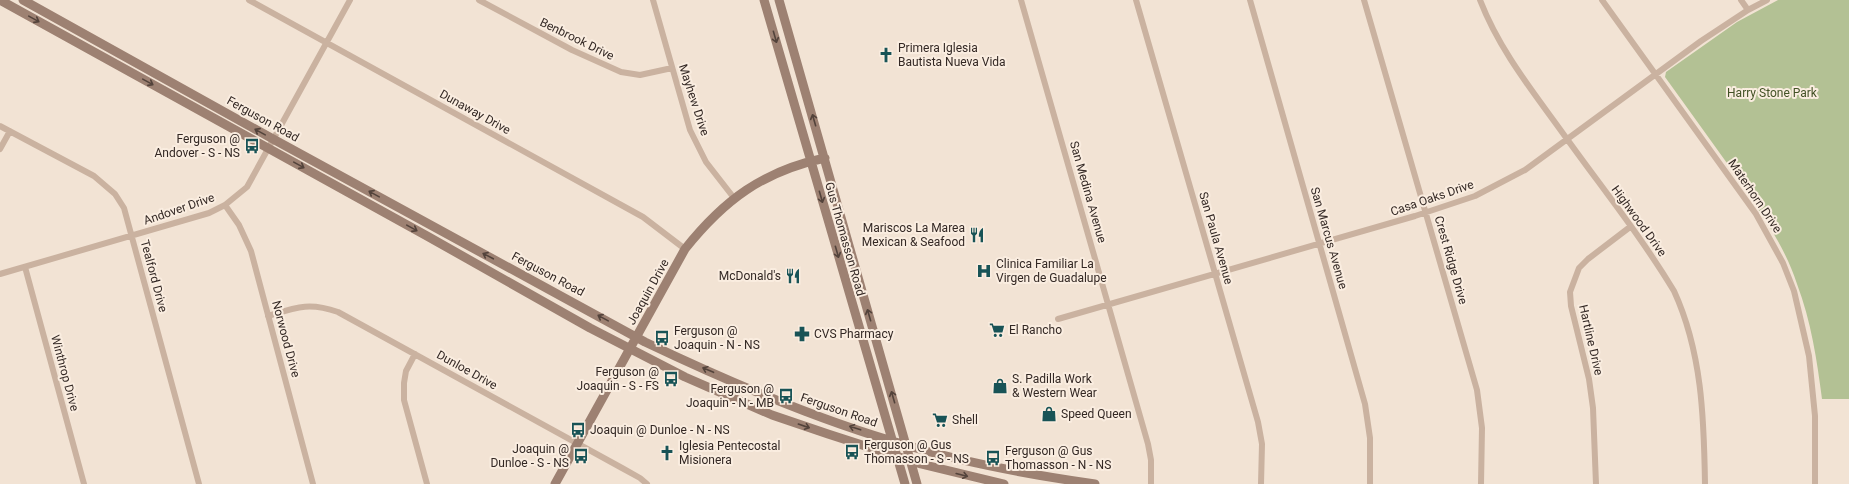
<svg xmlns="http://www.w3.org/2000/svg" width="1849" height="484" font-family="Roboto,sans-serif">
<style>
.green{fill:#b3c194}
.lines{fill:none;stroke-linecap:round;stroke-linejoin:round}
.street{stroke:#cab2a0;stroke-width:6}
.secondary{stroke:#9d8172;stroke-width:9}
.oneway{stroke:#53433b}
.labels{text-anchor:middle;stroke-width:4;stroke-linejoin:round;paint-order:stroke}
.street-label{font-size:12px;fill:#332824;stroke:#faede0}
.poi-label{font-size:12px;fill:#332824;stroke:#faede0;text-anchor:start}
.park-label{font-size:12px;fill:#435226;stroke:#faede0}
</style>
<rect width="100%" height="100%" fill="#f2e3d4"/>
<path class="green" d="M1778,0H1849V399H1822C1817,360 1811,321 1797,284C1786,250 1766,220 1746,191C1720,152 1692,115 1665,77L1666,72L1737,22Z"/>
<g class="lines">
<path class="street" d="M249,0L643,217L685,249
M479,0L572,50L621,72L640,75L672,68
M653,0L690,130L706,162L734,198
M1021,0L1148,444L1151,460V484
M1136,0L1258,422L1262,444L1261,484
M1250,0L1365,404L1370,438V484
M1364,0L1477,390L1482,428L1481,484
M1480,0C1500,52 1535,94 1567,139C1603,189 1642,238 1674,291C1702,352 1704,418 1705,484
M1602,0L1756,214L1783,263L1794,291L1809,356L1815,416V484
M1741,0L1748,10
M0,126L94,176L115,194L124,208L199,484
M0,149L10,131
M225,205L239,225L251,251L313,484
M25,267L84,484
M0,274L209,213L225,205L247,187L350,0
M268,316C297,307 309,302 338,312L622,468L640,478L647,484
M1058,319L1415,216L1475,196L1525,170L1701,41L1748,10L1767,0
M415,354L406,371L404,383V400L427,484
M1596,484L1593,408L1589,379L1571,306L1570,292L1579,268L1588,259L1630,227"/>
<path class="secondary" d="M0,0L427,236L590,328L685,377L772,415L828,434L921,464L1004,484
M23,0L273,139L645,342C729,382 819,421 909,446C970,464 1032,475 1095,484
M764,0L905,484
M779,0L917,484
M555,484L685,249C724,200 763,171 825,158"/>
</g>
<defs><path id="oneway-shaft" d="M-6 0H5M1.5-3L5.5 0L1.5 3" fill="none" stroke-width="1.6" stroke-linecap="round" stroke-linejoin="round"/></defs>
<g class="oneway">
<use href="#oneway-shaft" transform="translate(34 19) rotate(29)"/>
<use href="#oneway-shaft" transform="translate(775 37) rotate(74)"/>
<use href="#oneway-shaft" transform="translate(148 82) rotate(29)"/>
<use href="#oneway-shaft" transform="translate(814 120) rotate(-106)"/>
<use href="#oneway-shaft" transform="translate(260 132) rotate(-151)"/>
<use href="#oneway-shaft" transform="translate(299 165) rotate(29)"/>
<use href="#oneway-shaft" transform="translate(374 194) rotate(-151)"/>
<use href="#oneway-shaft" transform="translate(821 197) rotate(74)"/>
<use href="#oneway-shaft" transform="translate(412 228) rotate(29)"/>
<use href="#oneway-shaft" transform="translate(837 252) rotate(74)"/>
<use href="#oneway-shaft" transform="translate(488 256) rotate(-152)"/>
<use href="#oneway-shaft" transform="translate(869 315) rotate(-106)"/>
<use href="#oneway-shaft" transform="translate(603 318) rotate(-151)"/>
<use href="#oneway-shaft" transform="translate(708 370) rotate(-157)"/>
<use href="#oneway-shaft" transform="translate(893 397) rotate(-106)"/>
<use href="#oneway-shaft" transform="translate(804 426) rotate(19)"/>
<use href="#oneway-shaft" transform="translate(855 428) rotate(-162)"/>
<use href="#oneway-shaft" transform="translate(962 475) rotate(14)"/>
</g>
<defs>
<g id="church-bare" transform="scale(1.2)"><path d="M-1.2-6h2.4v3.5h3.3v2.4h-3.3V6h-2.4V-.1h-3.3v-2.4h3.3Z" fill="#185356" stroke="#faede0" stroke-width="2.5" paint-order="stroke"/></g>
<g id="bus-bare" transform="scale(1.2)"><path d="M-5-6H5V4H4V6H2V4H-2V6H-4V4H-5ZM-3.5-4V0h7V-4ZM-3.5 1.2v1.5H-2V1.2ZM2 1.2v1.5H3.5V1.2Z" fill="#185356" stroke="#faede0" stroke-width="2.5" paint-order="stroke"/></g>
<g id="restaurant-bare" transform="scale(1.2)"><path d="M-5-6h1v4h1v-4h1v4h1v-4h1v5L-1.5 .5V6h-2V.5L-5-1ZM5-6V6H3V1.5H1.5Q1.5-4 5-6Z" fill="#185356" stroke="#faede0" stroke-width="2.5" paint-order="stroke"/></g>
<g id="hospital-bare" transform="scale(1.2)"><path d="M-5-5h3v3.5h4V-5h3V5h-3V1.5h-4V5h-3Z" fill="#185356" stroke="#faede0" stroke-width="2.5" paint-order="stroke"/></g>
<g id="supermarket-bare" transform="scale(1.2)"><path d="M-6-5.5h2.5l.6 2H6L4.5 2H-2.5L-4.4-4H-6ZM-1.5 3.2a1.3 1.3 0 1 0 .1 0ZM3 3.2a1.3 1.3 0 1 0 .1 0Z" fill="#185356" stroke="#faede0" stroke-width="2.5" paint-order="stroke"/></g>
<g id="pharmacy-bare" transform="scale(1.2)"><path d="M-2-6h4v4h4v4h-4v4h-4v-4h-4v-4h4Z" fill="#185356" stroke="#faede0" stroke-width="2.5" paint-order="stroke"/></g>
<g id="shop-bare" transform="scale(1.2)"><path d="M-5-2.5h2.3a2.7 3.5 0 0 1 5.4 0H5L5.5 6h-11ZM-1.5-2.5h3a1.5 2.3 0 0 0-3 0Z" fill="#185356" stroke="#faede0" stroke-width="2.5" paint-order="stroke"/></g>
</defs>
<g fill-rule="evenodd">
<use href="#church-bare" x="886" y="55"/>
<use href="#bus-bare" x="252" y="146"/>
<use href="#restaurant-bare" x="977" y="235"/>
<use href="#hospital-bare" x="984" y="271"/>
<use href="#restaurant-bare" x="793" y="276"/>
<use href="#supermarket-bare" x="997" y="330"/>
<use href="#pharmacy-bare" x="802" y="334"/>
<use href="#bus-bare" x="662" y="338"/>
<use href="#bus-bare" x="671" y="379"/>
<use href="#shop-bare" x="1000" y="386"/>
<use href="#bus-bare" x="786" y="396"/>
<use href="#shop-bare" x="1049" y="414"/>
<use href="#supermarket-bare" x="940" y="420"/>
<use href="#bus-bare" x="578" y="430"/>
<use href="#bus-bare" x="852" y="452"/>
<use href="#church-bare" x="667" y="453"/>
<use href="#bus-bare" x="581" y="456"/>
<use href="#bus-bare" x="993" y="458"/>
</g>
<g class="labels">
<g class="street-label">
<text transform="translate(577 39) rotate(26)" y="4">Benbrook Drive</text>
<text transform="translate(694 100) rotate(72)" y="4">Mayhew Drive</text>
<text transform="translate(475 112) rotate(29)" y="4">Dunaway Drive</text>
<text transform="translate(263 119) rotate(29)" y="4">Ferguson Road</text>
<text transform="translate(1088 192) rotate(74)" y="4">San Medina Avenue</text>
<text transform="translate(1755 196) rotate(56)" y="4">Materhorn Drive</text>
<text transform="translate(1432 198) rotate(-19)" y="4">Casa Oaks Drive</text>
<text transform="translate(179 209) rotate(-19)" y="4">Andover Drive</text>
<text transform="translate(1639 221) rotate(54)" y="4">Highwood Drive</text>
<text transform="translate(1216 238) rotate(74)" y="4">San Paula Avenue</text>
<text transform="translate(1329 238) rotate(74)" y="4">San Marcus Avenue</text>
<text transform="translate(845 239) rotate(74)" y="4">Gus Thomasson Road</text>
<text transform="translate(1451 260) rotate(74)" y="4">Crest Ridge Drive</text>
<text transform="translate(548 274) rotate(28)" y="4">Ferguson Road</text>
<text transform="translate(154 276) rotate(75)" y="4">Tealford Drive</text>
<text transform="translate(648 292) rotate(-61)" y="4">Joaquin Drive</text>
<text transform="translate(286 339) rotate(75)" y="4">Norwood Drive</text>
<text transform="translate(1591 340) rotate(77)" y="4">Hartline Drive</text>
<text transform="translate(467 370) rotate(29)" y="4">Dunloe Drive</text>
<text transform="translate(65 373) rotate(75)" y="4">Winthrop Drive</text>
<text transform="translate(839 410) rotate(19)" y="4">Ferguson Road</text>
</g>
<g class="poi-label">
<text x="898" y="52">Primera Iglesia<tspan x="898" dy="14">Bautista Nueva Vida</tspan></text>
<text x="240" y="143" text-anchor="end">Ferguson @<tspan x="240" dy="14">Andover - S - NS</tspan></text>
<text x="965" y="232" text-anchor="end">Mariscos La Marea<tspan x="965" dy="14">Mexican &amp; Seafood</tspan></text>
<text x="996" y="268">Clinica Familiar La<tspan x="996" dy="14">Virgen de Guadalupe</tspan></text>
<text x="781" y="280" text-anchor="end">McDonald's</text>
<text x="1009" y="334">El Rancho</text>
<text x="674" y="335">Ferguson @<tspan x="674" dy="14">Joaquin - N - NS</tspan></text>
<text x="814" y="338">CVS Pharmacy</text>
<text x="659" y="376" text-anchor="end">Ferguson @<tspan x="659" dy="14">Joaquin - S - FS</tspan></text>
<text x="1012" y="383">S. Padilla Work<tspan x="1012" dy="14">&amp; Western Wear</tspan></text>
<text x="774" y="393" text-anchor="end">Ferguson @<tspan x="774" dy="14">Joaquin - N - MB</tspan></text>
<text x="1061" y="418">Speed Queen</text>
<text x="952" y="424">Shell</text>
<text x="590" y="434">Joaquin @ Dunloe - N - NS</text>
<text x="864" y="449">Ferguson @ Gus<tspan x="864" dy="14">Thomasson - S - NS</tspan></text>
<text x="679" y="450">Iglesia Pentecostal<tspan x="679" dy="14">Misionera</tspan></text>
<text x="569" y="453" text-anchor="end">Joaquin @<tspan x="569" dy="14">Dunloe - S - NS</tspan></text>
<text x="1005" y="455">Ferguson @ Gus<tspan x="1005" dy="14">Thomasson - N - NS</tspan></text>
</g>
<g class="park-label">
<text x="1772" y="97">Harry Stone Park</text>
</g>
</g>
</svg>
